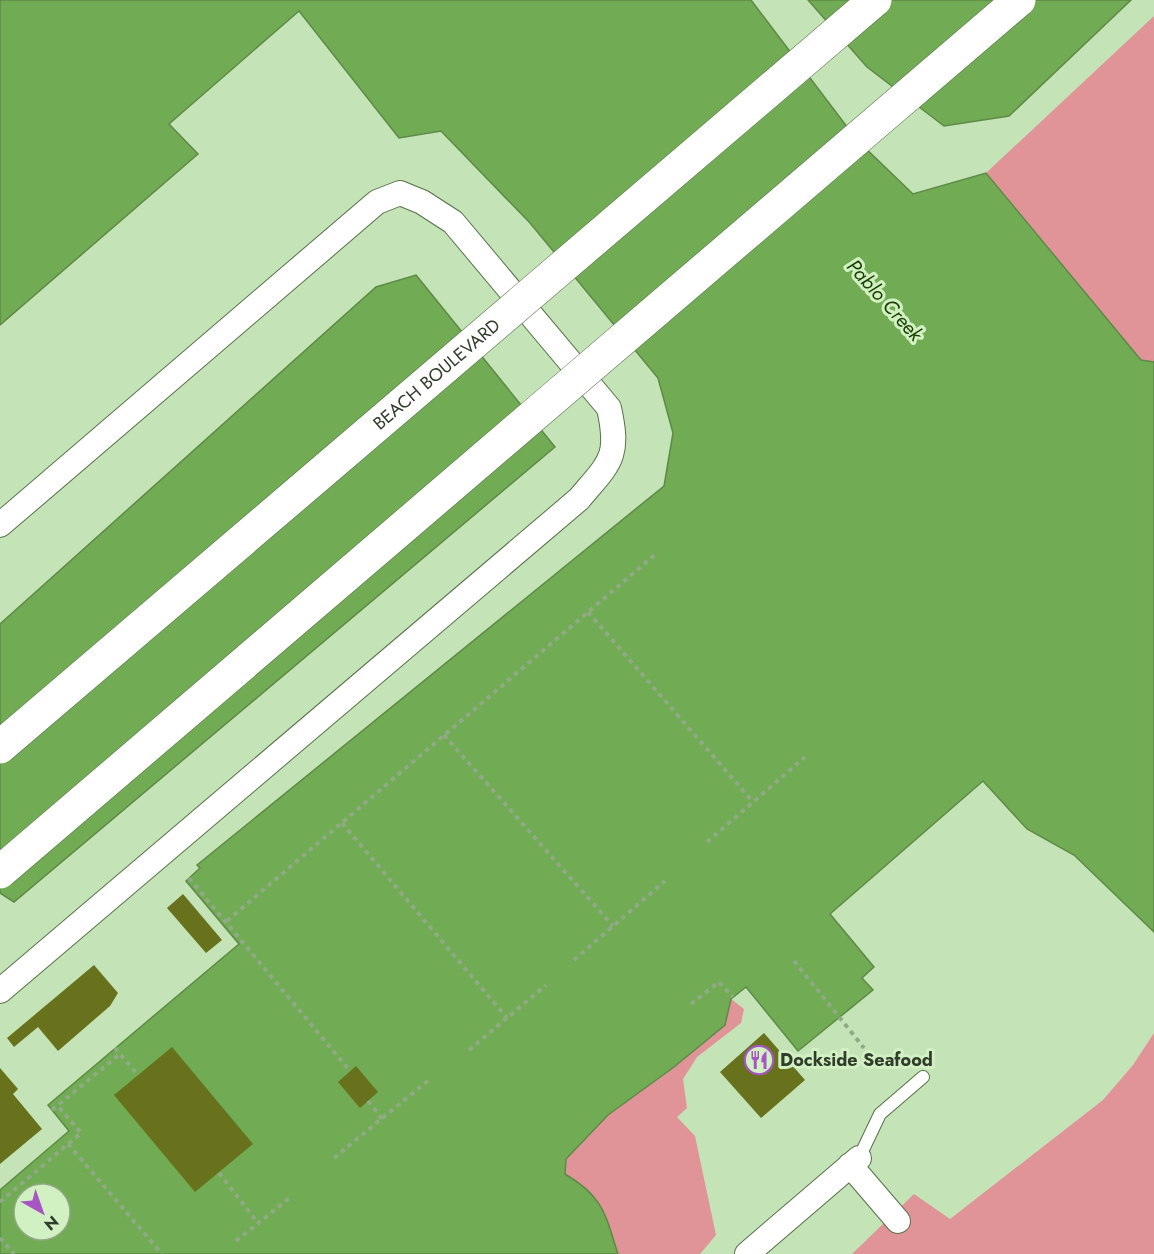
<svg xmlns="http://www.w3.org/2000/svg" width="1154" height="1254" font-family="Jost,sans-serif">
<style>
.green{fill:#e19498}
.water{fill:#71ab53;stroke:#5e8a47;stroke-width:1.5;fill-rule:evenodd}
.building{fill:#68721d}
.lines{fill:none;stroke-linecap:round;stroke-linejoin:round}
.lane-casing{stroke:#567149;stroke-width:14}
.street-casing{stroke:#567149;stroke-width:26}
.path{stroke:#91aa86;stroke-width:4;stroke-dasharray:4.5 4.5;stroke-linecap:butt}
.lane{stroke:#fff;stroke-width:12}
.street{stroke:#fff;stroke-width:24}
.highway-bridge-casing{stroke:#567149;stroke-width:34;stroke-linecap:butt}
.highway-bridge{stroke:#fff;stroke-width:33}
.labels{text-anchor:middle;stroke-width:6;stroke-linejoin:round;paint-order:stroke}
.street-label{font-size:18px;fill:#313d2b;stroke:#d1f1c3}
.poi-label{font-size:18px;font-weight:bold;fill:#313d2b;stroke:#d1f1c3;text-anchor:start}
.water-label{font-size:20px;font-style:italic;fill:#193e00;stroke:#d1f1c3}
</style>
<rect width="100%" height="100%" fill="#c4e3b6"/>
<path class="green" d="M1154,16V362L1141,360L986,173Z
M731,999L744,1009L741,1023L697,1057L683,1079L687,1108L677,1117L695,1136L716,1235L700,1254H618L604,1212L565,1174L566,1159L608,1115L674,1067L725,1025Z
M1154,1033V1254H852L914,1194L950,1219L1103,1100L1133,1065Z"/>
<path class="water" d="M0,0H751L857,140L913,194L986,173L1141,360L1154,362V932L1074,855L1027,829L983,781L830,914L874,967L862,978L873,990L798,1051L746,987L731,999L725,1025L674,1067L608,1115L566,1159L565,1174C604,1197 605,1214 618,1254H0V1190L69,1131L48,1105L239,944L186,881L200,868L197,865L664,486L673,433L658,378L530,223L441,131L399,138L299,11L169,124L198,154L0,325ZM24,1194H60V1230H24Z
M808,0H1131L1009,116L944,126L867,67Z
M416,275L555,447L14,902L0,893V624L376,287Z"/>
<path class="building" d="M183,894L222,940L206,953L167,908Z
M94,965L118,993L110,1006L58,1051L38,1027L14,1047L7,1038Z
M764,1033L805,1080L761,1118L720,1072Z
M172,1047L253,1144L195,1192L114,1095Z
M356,1066L378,1092L360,1108L338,1082Z
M0,1068L18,1089L13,1094L42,1129L0,1164Z"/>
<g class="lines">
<g class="lane-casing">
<path id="lane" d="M859,1158L880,1114L923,1077"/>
</g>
<g class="street-casing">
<path id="street" d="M0,525L377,202L400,193L422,202L453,222L609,408C620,458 610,462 579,499L0,991
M850,1165L898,1221
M747,1254L859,1158"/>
</g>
<path class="path" d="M588,612L753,802
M444,735L613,926
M342,823L507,1018
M707,842L805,757
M189,878L350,1071
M227,921L657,553
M574,960L665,881
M794,961L864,1048
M691,1004L719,982L733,997
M115,1048L138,1075
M469,1050L546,985
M368,1101L382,1119
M52,1110L120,1054
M68,1144L162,1254
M334,1158L431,1078
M219,1173L258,1223
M0,1202L81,1133L58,1106
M0,1238L14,1254
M236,1241L292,1196"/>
<use href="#lane" class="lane"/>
<use href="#street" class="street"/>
<g class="highway-bridge-casing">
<g id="highway-bridge">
<path id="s1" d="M0,747L875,0"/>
<path d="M0,872L1019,0"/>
</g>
</g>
<use href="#highway-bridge" class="highway-bridge"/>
</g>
<defs>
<g id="restaurant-ring" transform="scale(1.5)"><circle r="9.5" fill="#d1f1c3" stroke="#a755c5" stroke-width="1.5"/><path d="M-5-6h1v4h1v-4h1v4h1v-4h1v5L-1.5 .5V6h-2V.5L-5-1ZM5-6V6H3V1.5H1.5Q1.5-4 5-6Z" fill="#a755c5"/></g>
</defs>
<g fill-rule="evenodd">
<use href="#restaurant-ring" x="759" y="1060"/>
</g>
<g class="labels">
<g class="street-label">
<text dy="6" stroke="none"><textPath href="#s1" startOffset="574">BEACH BOULEVARD</textPath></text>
</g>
<g class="poi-label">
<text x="780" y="1066">Dockside Seafood</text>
</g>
<g class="water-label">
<text transform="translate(885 300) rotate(48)" y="7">Pablo Creek</text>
</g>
</g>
<g transform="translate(42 1212) rotate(140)"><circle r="28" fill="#d1f1c3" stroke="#91a986" stroke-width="1.5"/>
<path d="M0-4.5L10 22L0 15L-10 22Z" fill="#a755c5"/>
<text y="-9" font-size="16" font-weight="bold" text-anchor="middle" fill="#313d2b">N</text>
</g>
</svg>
